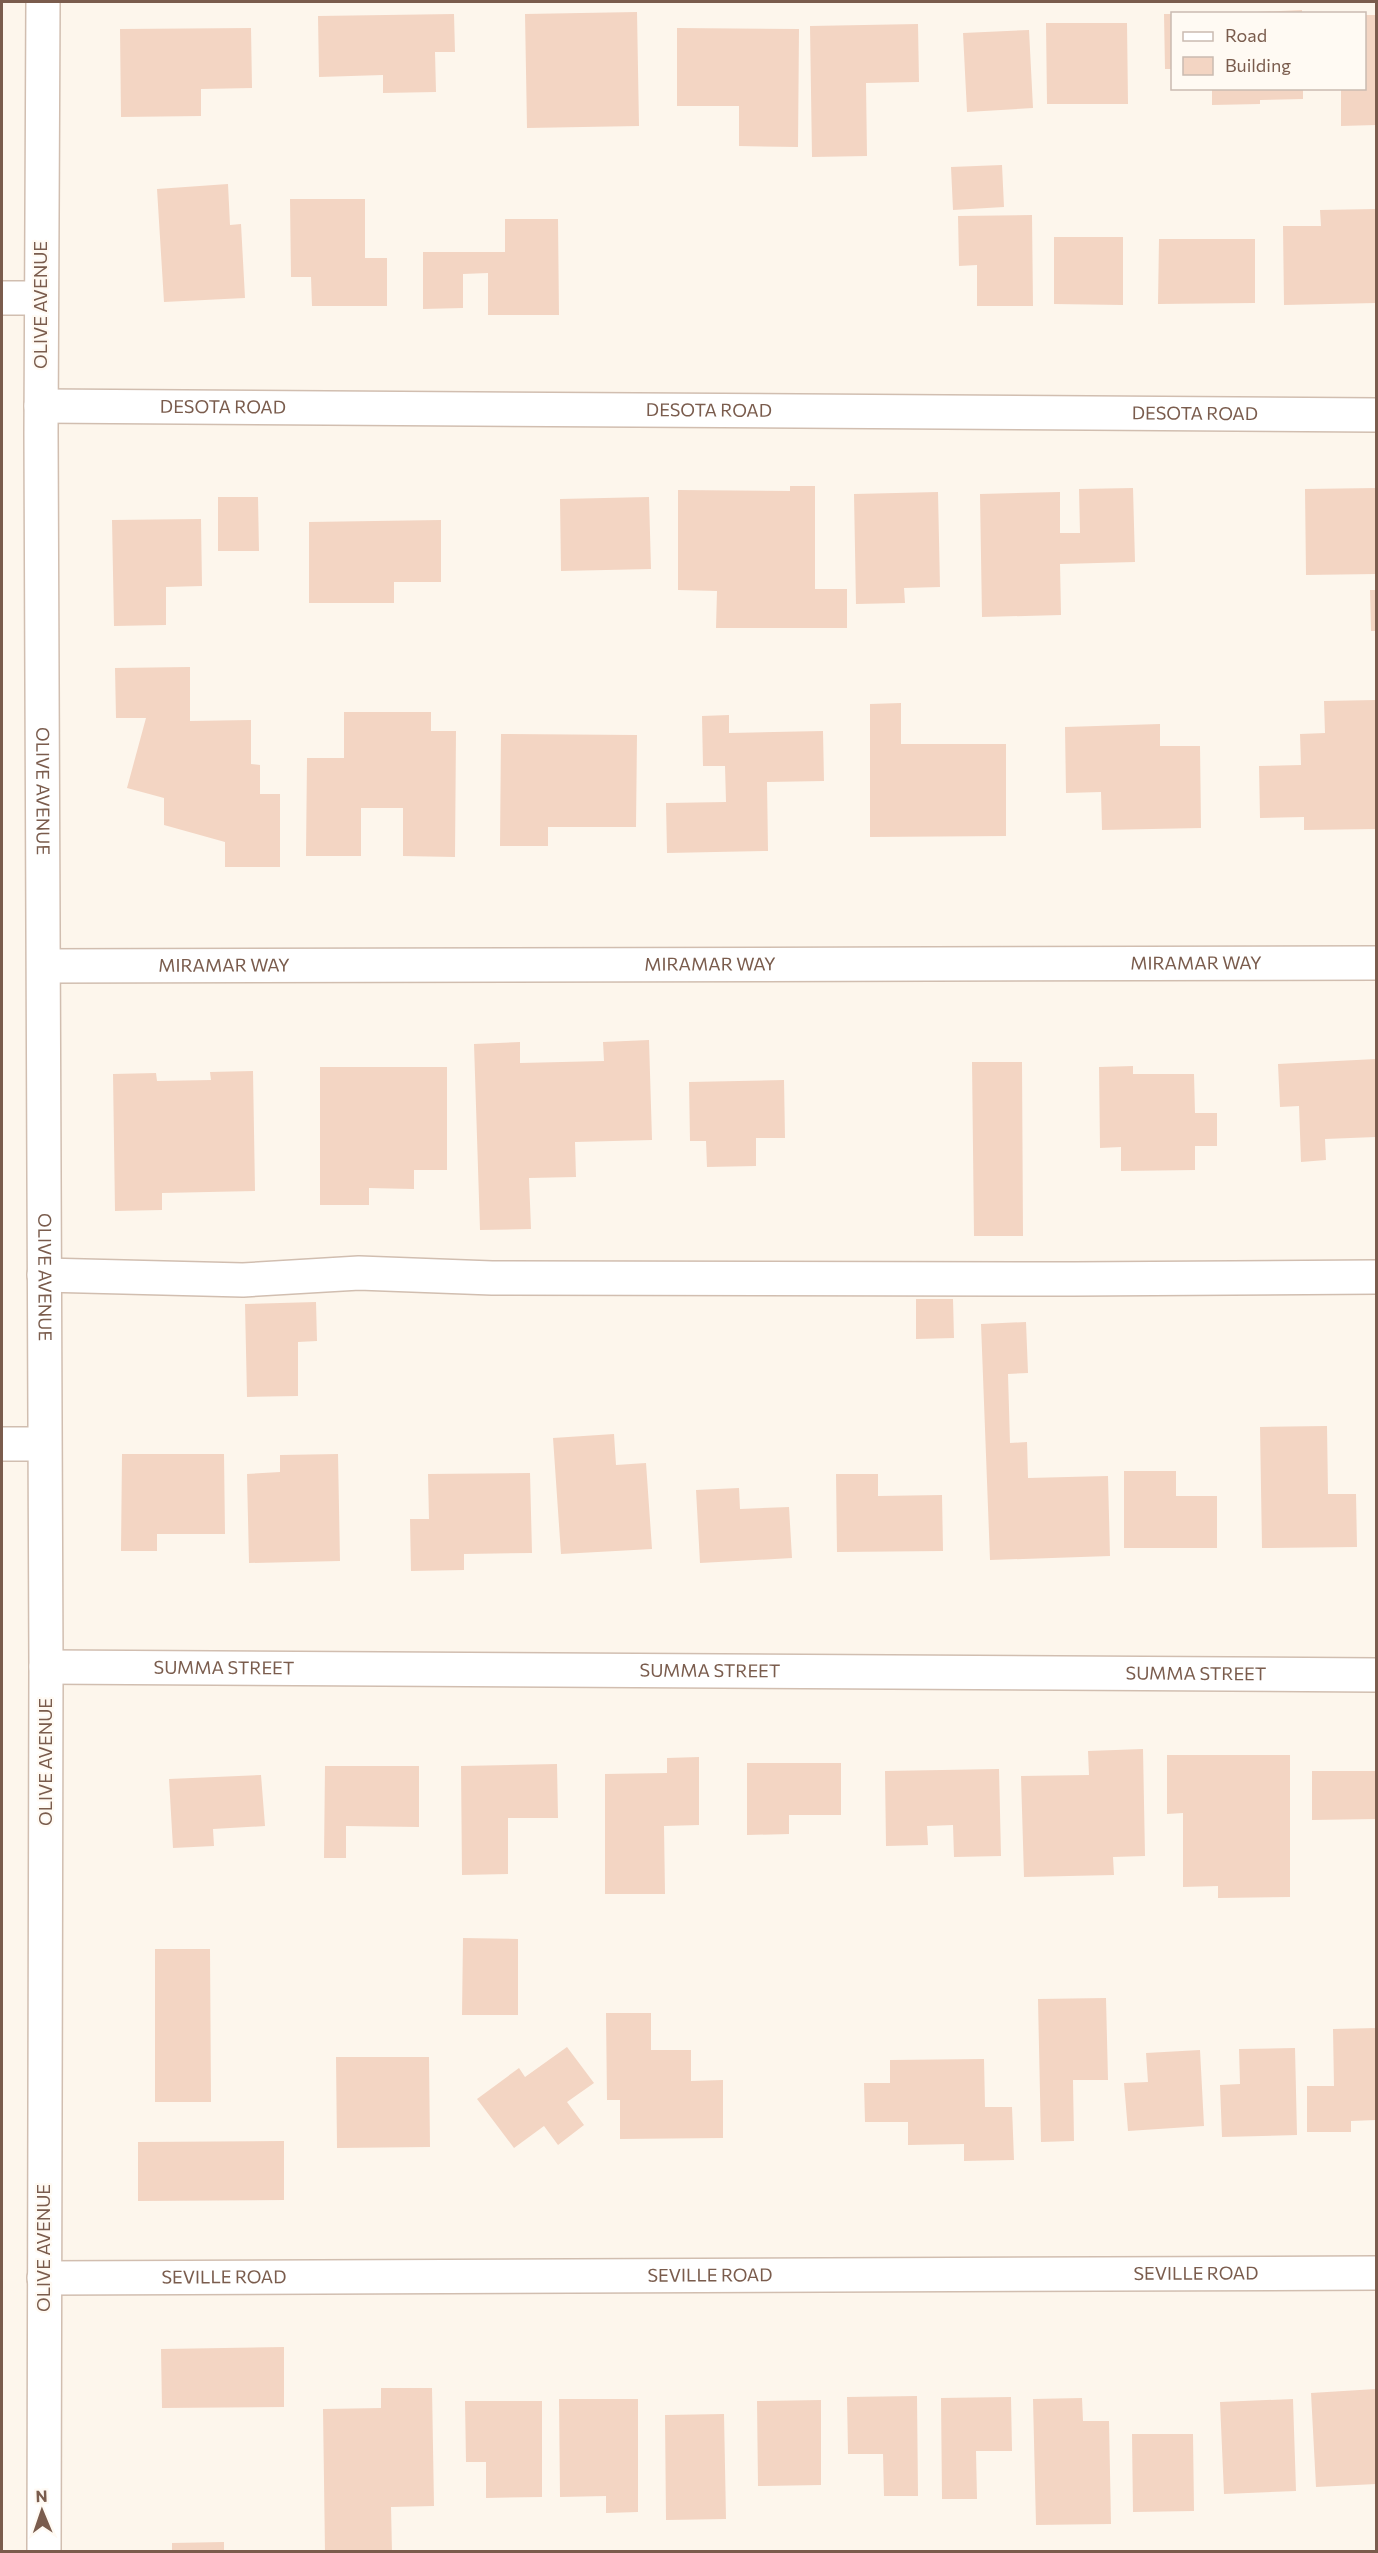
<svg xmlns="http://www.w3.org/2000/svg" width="1378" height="2553" font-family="Commissioner,sans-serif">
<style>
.building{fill:#f3d5c3}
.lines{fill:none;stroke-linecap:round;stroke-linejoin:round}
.minor-casing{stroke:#d1beb0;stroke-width:36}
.minor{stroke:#fff;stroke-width:33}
.labels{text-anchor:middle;stroke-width:4.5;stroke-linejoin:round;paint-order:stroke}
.street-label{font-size:18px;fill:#7a5c4d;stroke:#fffaf3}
</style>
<rect width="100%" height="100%" fill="#fdf6ec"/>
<path class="building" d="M1302,10V14H1257V12Z
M637,12L639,126L527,128L525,14Z
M454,14L455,52H435L436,92L383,93V75L319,77L318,16Z
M1164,14H1172V69H1165Z
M1364,15H1376V125L1341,126V88H1364Z
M1046,23H1127L1128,104H1047Z
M918,24L919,82L866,83L867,156L812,157L810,26Z
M251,28L252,88L201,89V116L121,117L120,29Z
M677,28L799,29L798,147L739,146V106H677Z
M1029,30L1033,108L967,112L963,33Z
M1212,88H1303V99L1260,100V104L1212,105Z
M1002,165L1004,207L953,210L951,167Z
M228,184L230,225L241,224L245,298L164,302L157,189Z
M290,199H365V258H387V306H312L311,277H291Z
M1376,209V303L1284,305L1283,226H1321L1320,210Z
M1032,215L1033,306H977V265L959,266L958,216Z
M505,219H558L559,315H488V273L463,274V308L423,309V252H505Z
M1054,237H1123V305L1054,304Z
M1159,239H1255V303L1158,304Z
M790,486H815V589H847V628H716L717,591L678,590V490L790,491Z
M1133,488L1135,562L1060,564L1061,615L982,617L980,494L1060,492V533H1080L1079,489Z
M1376,488V574L1306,575L1305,489Z
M938,492L940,587L904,588L905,603L856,604L854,494Z
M218,497H258L259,551H218Z
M649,497L651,569L561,571L560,499Z
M201,519L202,586L166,587V625L114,626L112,520Z
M441,520V582H394V603H309V522Z
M1370,590H1376V631H1371Z
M190,667V721L251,720V764L260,765V794H280V867H225V842L164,825V798L127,788L146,718H116L115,668Z
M1376,700V829L1304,830V817L1260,818L1259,766L1301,765L1300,734L1325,733L1324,701Z
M901,703V744H1006V836L870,837V704Z
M344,712H431V731H456L455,857L403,856V808H361V856H306L307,758H344Z
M729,715V733L823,731L824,781L767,782L768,851L667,853L666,803L726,802L725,766H703L702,716Z
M1160,724V746H1200L1201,828L1102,830L1101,792L1066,793L1065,727Z
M501,734L637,735L636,827H548V846H500Z
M649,1040L652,1140L575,1142L576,1177L529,1178L531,1229L480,1230L474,1044L520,1042V1063L604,1061L603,1042Z
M1376,1059V1137L1325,1139L1326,1160L1301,1162L1299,1106L1280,1107L1278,1064Z
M972,1062H1022L1023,1236H974Z
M1133,1066V1074H1194L1195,1113H1217V1146H1195V1170L1121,1171V1147L1100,1148L1099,1067Z
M320,1067H447V1170H414V1189L369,1188V1205H320Z
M253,1071L255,1191L162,1193V1210L115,1211L113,1074L156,1073L157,1081L211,1080L210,1072Z
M784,1080L785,1138H756V1166L707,1167L706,1141H690L689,1082Z
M916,1299H953L954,1338L916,1339Z
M316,1302L317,1341L298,1342V1396L247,1397L245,1304Z
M1026,1322L1028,1373L1008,1374L1010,1443L1027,1442L1028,1478L1108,1476L1110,1556L990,1560L981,1324Z
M1327,1426L1328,1494H1356L1357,1547L1262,1548L1260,1427Z
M614,1434L616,1465L646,1463L652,1549L561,1554L553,1438Z
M122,1454H224L225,1534H157V1551H121Z
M338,1454L340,1561L249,1563L247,1474L280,1472V1455Z
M1124,1471H1176V1496H1217V1548H1124Z
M530,1473L532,1553L464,1554V1570L411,1571L410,1519H429L428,1474Z
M836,1474H878V1496L942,1495L943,1551L837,1552Z
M739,1488L740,1509L789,1507L792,1558L700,1563L696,1490Z
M1143,1749L1145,1856L1113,1857L1114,1875L1024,1877L1021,1776L1089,1775L1088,1751Z
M1167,1755H1290V1897L1218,1898V1886L1183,1887V1813L1167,1814Z
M699,1757V1825L664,1826L665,1894H605V1774L667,1773V1758Z
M747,1763H841V1815H789V1834L747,1835Z
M557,1764L558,1818H508V1874L462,1875L461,1766Z
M325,1766H419V1827L346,1826V1858H324Z
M999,1769L1001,1856L954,1857L953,1825L927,1826L928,1845L886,1846L885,1771Z
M1312,1771H1376V1819L1312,1820Z
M261,1775L265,1826L213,1829L214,1846L173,1848L169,1779Z
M463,1938L518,1939V2015H462Z
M155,1949H210L211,2102H155Z
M1106,1998L1108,2080H1073L1074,2141L1041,2142L1038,1999Z
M606,2013H651V2050H691V2081L723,2080V2138L620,2139V2100H607Z
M1376,2028V2120L1351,2121V2132H1307V2086H1334L1333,2029Z
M567,2047L594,2083L567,2102L584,2125L558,2145L544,2126L514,2148L477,2099L519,2068L525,2077Z
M1295,2048L1297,2135L1222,2137L1220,2085L1240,2084L1239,2049Z
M1200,2050L1204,2126L1128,2131L1124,2083L1148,2082L1146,2053Z
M336,2057H429L430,2147L337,2148Z
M984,2059L985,2107H1012L1014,2160L964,2161V2144L908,2145V2122H865L864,2083H890V2060Z
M284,2141V2200L138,2201V2142Z
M284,2347V2407L162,2408L161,2349Z
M381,2388H432L434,2506L391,2507L392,2552H325L323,2409L381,2408Z
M1376,2389V2484L1316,2487L1311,2393Z
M917,2396L918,2496H884L883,2454H848L847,2397Z
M1011,2397L1012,2451H976L977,2499H942L941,2398Z
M1082,2398L1083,2421H1109L1111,2524L1036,2525L1033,2399Z
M559,2399H638V2512L606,2513V2496L560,2497Z
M1293,2399L1296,2491L1224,2494L1220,2402Z
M821,2400V2485L758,2486L757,2401Z
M465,2401H542V2497L486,2498V2462H466Z
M724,2414L726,2519L666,2520L665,2415Z
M1132,2434H1193L1194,2511L1133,2512Z
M224,2542V2552H172V2543Z"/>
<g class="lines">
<g class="minor-casing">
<g id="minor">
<path id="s1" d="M43,2L41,433L46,1667L44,2552"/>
<path d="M2,298H41"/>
<path id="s2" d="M41,406L1376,415"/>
<path id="s3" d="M44,966L1376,963"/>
<path d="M44,1275L243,1280L359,1273L492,1278L1074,1279L1376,1277"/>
<path d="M2,1444H44"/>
<path id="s4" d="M46,1667L1376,1675"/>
<path id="s5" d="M44,2278L1376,2273"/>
</g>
</g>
<use href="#minor" class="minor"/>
</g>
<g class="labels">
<g class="street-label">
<text transform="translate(41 305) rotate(-90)" y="6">OLIVE AVENUE</text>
<text dy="6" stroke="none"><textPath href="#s2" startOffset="182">DESOTA ROAD</textPath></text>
<text dy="6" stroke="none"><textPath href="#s2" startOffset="668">DESOTA ROAD</textPath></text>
<text dy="6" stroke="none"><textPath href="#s2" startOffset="1154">DESOTA ROAD</textPath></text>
<text dy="6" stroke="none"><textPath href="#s1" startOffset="789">OLIVE AVENUE</textPath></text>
<text dy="6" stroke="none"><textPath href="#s3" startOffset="1152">MIRAMAR WAY</textPath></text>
<text dy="6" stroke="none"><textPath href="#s3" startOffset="666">MIRAMAR WAY</textPath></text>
<text dy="6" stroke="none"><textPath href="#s3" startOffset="180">MIRAMAR WAY</textPath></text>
<text dy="6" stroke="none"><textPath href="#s1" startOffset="1275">OLIVE AVENUE</textPath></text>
<text dy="6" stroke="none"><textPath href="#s4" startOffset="178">SUMMA STREET</textPath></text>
<text dy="6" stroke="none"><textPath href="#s4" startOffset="664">SUMMA STREET</textPath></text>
<text dy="6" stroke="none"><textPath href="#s4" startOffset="1150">SUMMA STREET</textPath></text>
<text transform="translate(46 1762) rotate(-90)" y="6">OLIVE AVENUE</text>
<text transform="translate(44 2248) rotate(-90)" y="6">OLIVE AVENUE</text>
<text dy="6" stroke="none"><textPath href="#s5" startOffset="1152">SEVILLE ROAD</textPath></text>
<text dy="6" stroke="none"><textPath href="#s5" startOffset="666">SEVILLE ROAD</textPath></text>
<text dy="6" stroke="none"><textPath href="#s5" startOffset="180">SEVILLE ROAD</textPath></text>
</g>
</g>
<rect width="1378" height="2553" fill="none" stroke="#7a5c4d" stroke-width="6"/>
<rect x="1171" y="12" width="195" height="78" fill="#fffaf3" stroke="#cabbb1" stroke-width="1.5"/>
<rect x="1183" y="32" width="30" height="9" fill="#ffffff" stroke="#cabbb1" stroke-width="1.5"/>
<text x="1225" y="42" font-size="18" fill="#7a5c4d">Road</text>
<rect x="1183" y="57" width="30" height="18" fill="#f3d5c3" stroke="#cabbb1" stroke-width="1.5"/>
<text x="1225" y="72" font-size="18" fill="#7a5c4d">Building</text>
<g transform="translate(42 2511) rotate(358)" stroke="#fffaf3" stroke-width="4.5" paint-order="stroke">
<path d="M0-4.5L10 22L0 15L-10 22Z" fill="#7a5c4d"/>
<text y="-9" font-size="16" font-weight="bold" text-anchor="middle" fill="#7a5c4d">N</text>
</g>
</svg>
